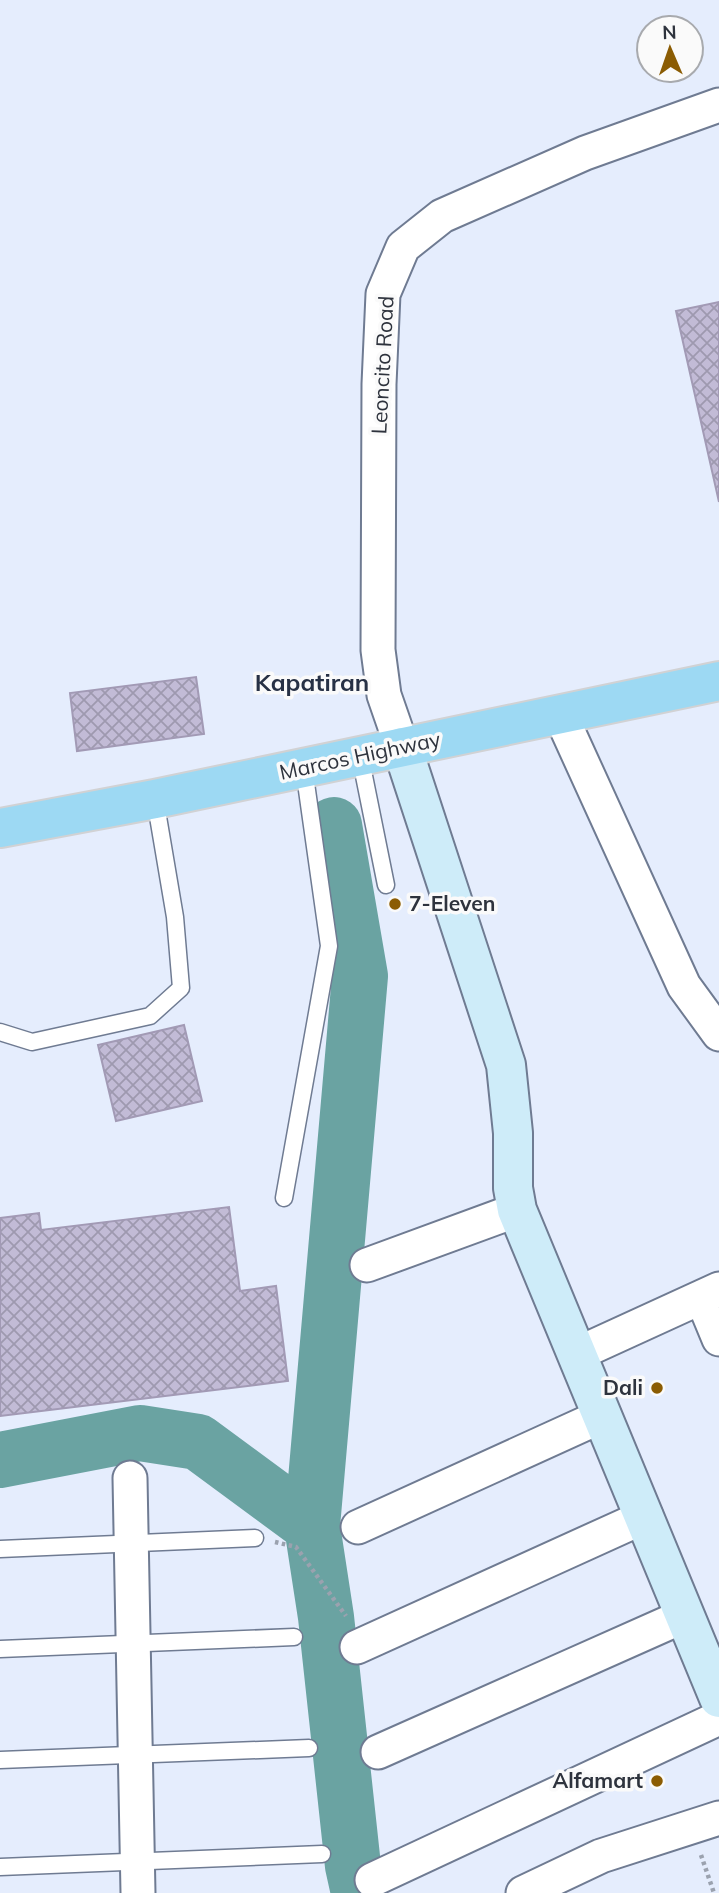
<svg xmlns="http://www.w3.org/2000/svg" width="719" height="1893" font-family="Mulish,sans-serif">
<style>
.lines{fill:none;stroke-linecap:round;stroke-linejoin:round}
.river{stroke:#6aa3a2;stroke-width:56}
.building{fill:url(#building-cross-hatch);stroke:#a29ab5;stroke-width:2}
.lane-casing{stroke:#6f7b92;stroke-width:19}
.street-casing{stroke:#6f7b92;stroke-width:37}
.secondary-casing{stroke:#6f7b92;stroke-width:42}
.primary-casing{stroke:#d1d2d4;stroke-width:42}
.path{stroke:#9ba2af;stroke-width:4.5;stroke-dasharray:3.5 3.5;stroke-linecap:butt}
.lane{stroke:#fff;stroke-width:16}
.street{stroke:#fff;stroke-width:33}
.secondary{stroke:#ceecf9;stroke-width:38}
.primary{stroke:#9dd9f3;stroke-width:38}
.poi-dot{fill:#8b5c03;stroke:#fafafa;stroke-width:2.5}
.labels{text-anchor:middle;stroke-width:7;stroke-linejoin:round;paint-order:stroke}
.street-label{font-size:21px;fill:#2e333d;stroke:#fafafa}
.poi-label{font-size:21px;font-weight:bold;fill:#2e333d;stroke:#fafafa;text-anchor:end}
.quarter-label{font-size:24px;font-weight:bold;fill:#273145;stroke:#fafafa}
</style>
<defs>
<pattern id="building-cross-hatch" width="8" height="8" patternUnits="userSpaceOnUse" patternTransform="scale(1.75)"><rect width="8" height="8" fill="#c2bbd6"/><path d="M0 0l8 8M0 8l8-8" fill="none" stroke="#9e99af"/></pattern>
</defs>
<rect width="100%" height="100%" fill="#e5edfd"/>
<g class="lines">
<path class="river" d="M0,1460L140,1433L198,1442L312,1526L326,1617L353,1866L359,1893
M312,1526L360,976L334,825"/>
</g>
<path class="building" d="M719,302V502L676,311Z
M196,677L204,734L77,751L70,693Z
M184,1025L202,1101L116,1121L98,1045Z
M229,1207L240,1291L276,1286L288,1381L0,1416V1218L39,1213L41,1230Z"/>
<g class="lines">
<g class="lane-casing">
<path id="lane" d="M360,756L386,885
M0,1032L32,1042L150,1016L181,988L175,917L155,799
M284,1198L329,946L304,769
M0,1549L255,1538
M0,1649L294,1637
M0,1760L309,1748
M0,1867L322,1854"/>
</g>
<g class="street-casing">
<path id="street" d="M560,714L684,986L719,1034
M402,747L384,695L378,650L379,384L383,294L403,247L442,216L585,153L719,105
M367,1265L517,1210
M702,1298L719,1339
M577,1354L719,1289
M130,1478L138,1893
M358,1527L604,1415
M357,1647L646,1516
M378,1752L686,1615
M372,1880L719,1718
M523,1893L601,1856L719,1818"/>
</g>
<g class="secondary-casing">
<path id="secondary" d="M402,747L506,1065L513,1133V1188L517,1210L719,1698"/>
</g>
<g class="primary-casing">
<path id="primary" d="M0,828L155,799L719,681"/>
</g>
<path class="path" d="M275,1542L296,1547L346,1616
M701,1855L714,1893"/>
<use href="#lane" class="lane"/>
<use href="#street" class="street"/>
<use href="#secondary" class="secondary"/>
<use href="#primary" class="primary"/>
</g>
<g class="poi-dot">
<circle cx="395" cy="904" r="7"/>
<circle cx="657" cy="1388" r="7"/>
<circle cx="657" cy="1781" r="7"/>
</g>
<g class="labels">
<g class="street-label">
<text transform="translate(383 365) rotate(-87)" y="7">Leoncito Road</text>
<text transform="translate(360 756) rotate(-12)" y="7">Marcos Highway</text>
</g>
<g class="poi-label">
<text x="409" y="911" text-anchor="start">7-Eleven</text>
<text x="643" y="1395">Dali</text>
<text x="643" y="1788">Alfamart</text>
</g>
<g class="quarter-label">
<text x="312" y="691">Kapatiran</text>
</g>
</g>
<g transform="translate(670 49) rotate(358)"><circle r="33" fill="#fafafa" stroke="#a8aaae" stroke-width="2"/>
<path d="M0-5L12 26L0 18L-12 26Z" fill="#8b5c03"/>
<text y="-10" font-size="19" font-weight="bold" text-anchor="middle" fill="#2e333d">N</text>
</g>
</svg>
